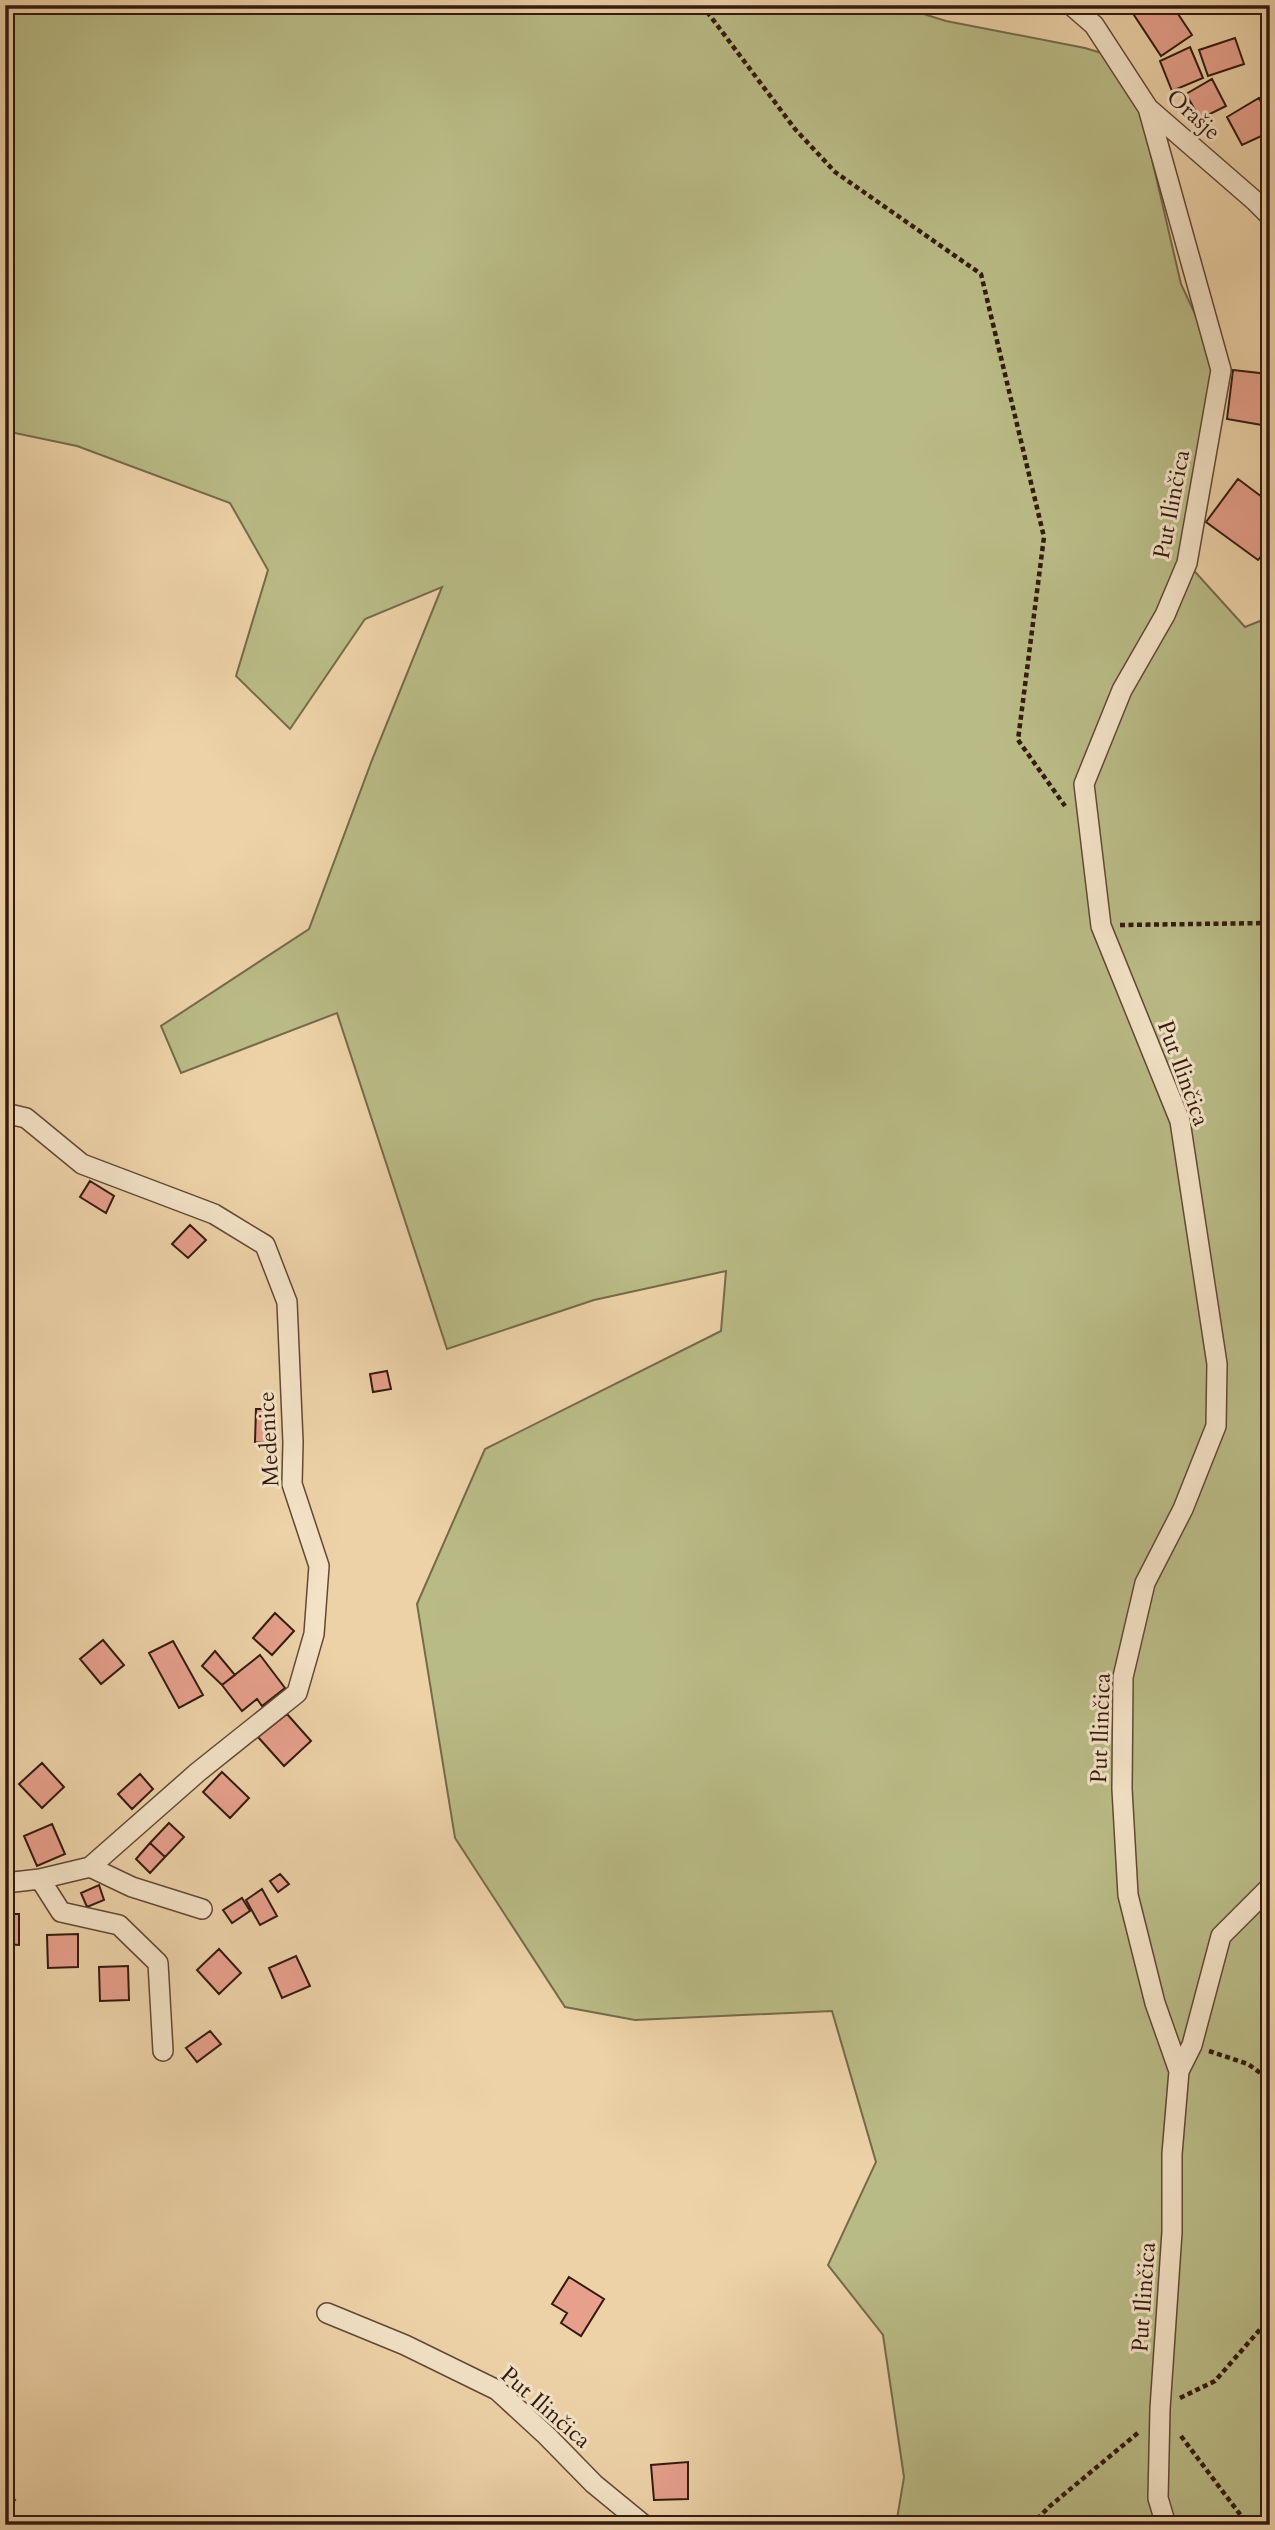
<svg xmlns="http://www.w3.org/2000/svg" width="1275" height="2530" font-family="Cardo,serif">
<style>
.green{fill:#b9bb86;stroke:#766a4a;stroke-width:2}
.building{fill:#e7a08c;stroke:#341a0e;stroke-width:2}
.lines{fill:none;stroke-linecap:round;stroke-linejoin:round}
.minor-casing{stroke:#624834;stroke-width:22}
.path{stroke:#341a0e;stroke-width:4.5;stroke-dasharray:5 3.5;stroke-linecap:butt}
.minor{stroke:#f3e2c6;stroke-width:19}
.labels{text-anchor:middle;stroke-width:6;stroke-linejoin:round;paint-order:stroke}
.street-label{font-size:23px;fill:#341a0e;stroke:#f3e2c6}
</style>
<rect width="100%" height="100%" fill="#edd2a8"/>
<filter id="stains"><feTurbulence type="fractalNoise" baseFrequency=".00286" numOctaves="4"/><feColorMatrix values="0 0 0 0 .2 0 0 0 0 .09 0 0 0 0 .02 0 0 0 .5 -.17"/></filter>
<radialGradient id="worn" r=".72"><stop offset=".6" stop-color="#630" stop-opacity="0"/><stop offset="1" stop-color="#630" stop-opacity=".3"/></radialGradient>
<path class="green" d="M895,5L946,21L1085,48L1118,58L1141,112L1181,284L1221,370L1187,563L1245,627L1270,617V2525H896L904,2477L883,2335L828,2265L876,2162L832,2011L635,2020L565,2007L455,1838L417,1604L485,1449L721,1331L726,1271L594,1300L447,1349L337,1013L181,1073L161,1026L309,929L372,760L442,587L365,619L290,729L236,676L268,570L230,503L77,446L5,431V6Z"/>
<path class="building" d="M1135,5H1172L1192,35L1161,56L1130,9Z
M1235,38L1244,64L1208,76L1199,50Z
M1190,47L1203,78L1172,91L1160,61Z
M1212,79L1226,106L1200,119L1186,94Z
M1259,98L1270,119V132L1242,145L1227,117Z
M1233,370L1268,374L1262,425L1227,419Z
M1238,479L1270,503V545L1258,560L1206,522Z
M90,1181L114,1196L106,1213L80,1197Z
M190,1225L206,1240L188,1258L172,1244Z
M387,1371L391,1389L373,1392L370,1374Z
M256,1409H274V1443L255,1442Z
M275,1613L294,1631L272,1655L253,1638Z
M103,1640L124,1665L101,1684L80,1659Z
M173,1641L203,1695L179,1708L149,1653Z
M215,1651L235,1675L222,1685L202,1666Z
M260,1655L285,1688L262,1706L257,1699L242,1711L222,1685Z
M287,1714L311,1741L284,1766L258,1737Z
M42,1763L64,1787L42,1808L19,1784Z
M222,1772L249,1798L230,1818L203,1792Z
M140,1774L153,1789L132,1809L118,1794Z
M169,1823L184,1837L165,1857L150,1843Z
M52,1824L65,1854L37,1866L24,1836Z
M150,1843L165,1857L150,1873L136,1859Z
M280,1874L289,1884L278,1892L270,1881Z
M99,1885L104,1900L87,1907L81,1893Z
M262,1889L277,1916L260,1925L246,1900Z
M242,1898L250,1911L232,1923L223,1910Z
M5,1914H19V1945L5,1944Z
M78,1934V1967L48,1968L47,1935Z
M219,1949L241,1973L219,1994L197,1970Z
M296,1956L310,1986L282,1998L269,1968Z
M128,1966L129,2000L100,2001L99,1967Z
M210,2031L221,2044L197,2062L186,2048Z
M569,2277L604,2299L581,2336L561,2323L567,2313L552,2304Z
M688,2462V2499L654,2500L651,2465Z
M5,2490L15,2500L5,2509Z"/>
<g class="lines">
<g class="minor-casing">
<path id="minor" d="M1071,5L1094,25L1148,108L1255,201L1270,216
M1148,108L1221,370L1187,563L1165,615L1122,690L1084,784L1101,926L1180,1121L1217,1364L1216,1426L1183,1509L1145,1583L1123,1677L1122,1789L1128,1895L1155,2003L1179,2071
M5,1113L26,1118L82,1164L214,1214L265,1245L287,1302L293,1442L292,1484L319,1566L314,1634L297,1693L198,1772L90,1867L40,1879L5,1883
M90,1867L132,1887L202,1909
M40,1879L61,1912L119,1925L158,1963L163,2051
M327,2313L405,2345L497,2390L547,2436L594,2484L644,2525
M1166,2525L1158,2498L1160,2409L1172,2232V2154L1179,2071L1192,2045L1221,1936L1270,1887"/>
</g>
<path class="path" d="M702,5L795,129L835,172L981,274L1044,537L1018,740L1065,806
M1120,925L1270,923
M1209,2051L1248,2064L1270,2080
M1180,2398L1215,2381L1270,2318
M1181,2436L1248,2525
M1031,2525L1050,2506L1139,2432"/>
<use href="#minor" class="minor"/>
</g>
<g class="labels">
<g class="street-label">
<text transform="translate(1194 114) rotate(42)" y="8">Orašje</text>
<text transform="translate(1171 504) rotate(-79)" y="8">Put Ilinčica</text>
<text transform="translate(1184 1073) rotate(70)" y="8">Put Ilinčica</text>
<text transform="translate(268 1439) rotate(-93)" y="8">Medenice</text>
<text transform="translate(1100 1728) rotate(-88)" y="8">Put Ilinčica</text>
<text transform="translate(1143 2297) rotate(-86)" y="8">Put Ilinčica</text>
<text transform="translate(546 2407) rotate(41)" y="8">Put Ilinčica</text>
</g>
</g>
<rect width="1275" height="2530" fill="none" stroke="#edd2a8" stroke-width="28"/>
<rect x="7" y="7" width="1261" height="2516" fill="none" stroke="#341a0e" stroke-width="3.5"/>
<rect x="14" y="14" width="1247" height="2502" fill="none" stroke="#341a0e" stroke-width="2"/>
<rect width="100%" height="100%" filter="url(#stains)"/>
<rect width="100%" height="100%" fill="url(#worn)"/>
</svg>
